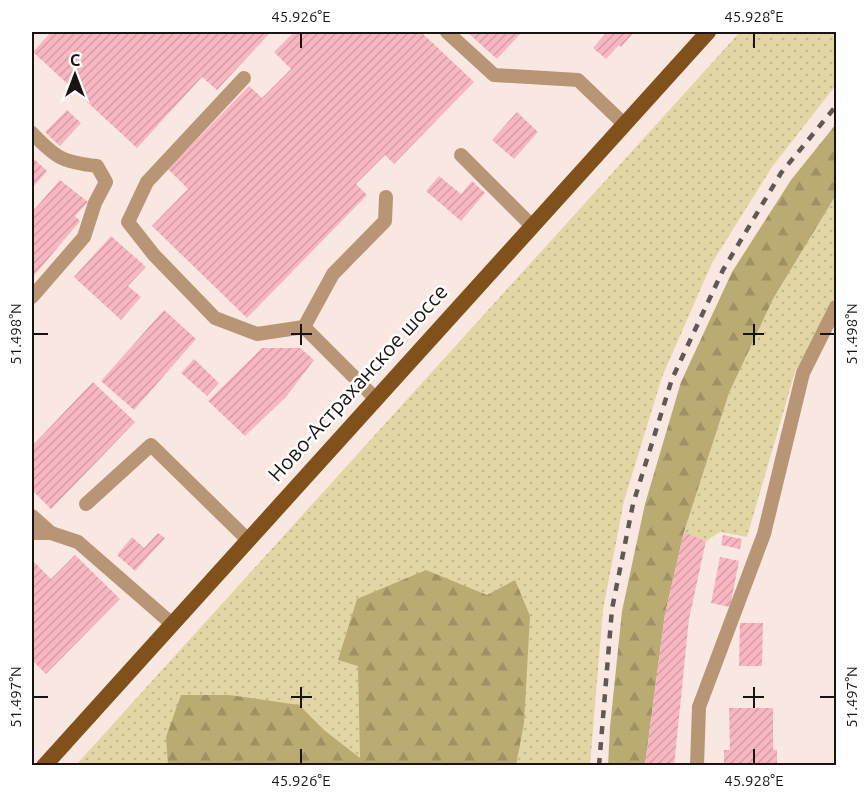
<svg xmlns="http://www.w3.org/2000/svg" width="868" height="797" font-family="Ubuntu,sans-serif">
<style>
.grass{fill:url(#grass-dots)}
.forest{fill:url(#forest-firs)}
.building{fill:url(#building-hatch)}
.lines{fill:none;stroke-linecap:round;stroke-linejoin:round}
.service{stroke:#b89675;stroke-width:14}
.primary{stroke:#80511a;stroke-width:16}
.rail{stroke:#615754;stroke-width:4.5;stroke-dasharray:8 8;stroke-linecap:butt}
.ticks{fill:none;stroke:#191311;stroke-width:2}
.labels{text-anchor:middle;stroke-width:5;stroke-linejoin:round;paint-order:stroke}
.street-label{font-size:21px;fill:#191311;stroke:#fff}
.neatline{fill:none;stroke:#191311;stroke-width:2}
.ticks-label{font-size:15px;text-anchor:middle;fill:#191311}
</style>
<defs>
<pattern id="grass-dots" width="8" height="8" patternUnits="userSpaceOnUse" patternTransform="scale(1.5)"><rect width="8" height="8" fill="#e3d6a5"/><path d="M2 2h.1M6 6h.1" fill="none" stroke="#c2b78d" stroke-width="1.8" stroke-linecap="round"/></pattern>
<pattern id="forest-firs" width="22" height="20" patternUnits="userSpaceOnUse" patternTransform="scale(1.5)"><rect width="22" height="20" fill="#baab73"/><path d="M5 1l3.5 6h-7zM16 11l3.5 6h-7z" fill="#9f9262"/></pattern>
<pattern id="building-hatch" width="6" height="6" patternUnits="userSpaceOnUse" patternTransform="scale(1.5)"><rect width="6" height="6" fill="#f8b7c0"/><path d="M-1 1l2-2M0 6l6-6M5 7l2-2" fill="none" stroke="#d49ca4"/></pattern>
</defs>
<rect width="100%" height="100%" fill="#f9e8e2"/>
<path class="grass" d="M740,32H836V85L772,167L712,263L662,377L624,501L603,610L590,765L75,766Z
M836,195V294L823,325L795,372L747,537L720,532L706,541L684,532L729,393L773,299Z"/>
<path class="forest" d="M836,124V195L773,299L729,393L684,532L665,614L645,765L608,766L610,727L622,611L645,504L681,382L732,272L791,180Z
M426,570L487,595L515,580L530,616L524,723L516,765H168L166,737L181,695H229L299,705L324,730L360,758L358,666L338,660L357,599Z"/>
<path class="building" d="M51,32H271L217,90L202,77L137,148L33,52Z
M294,32H421L474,82L394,164L385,155L356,184L367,195L247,318L152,226L188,189L168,169L249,86L262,98L291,69L274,52Z
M467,32H522L497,59Z
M604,32H634L621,47L619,45L606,59L593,48L606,33Z
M67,110L81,123L60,146L45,132Z
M517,112L538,132L514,159L492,140Z
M32,157L47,171L32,188Z
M439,176L461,194L472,181L485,193L461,221L426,191Z
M60,180L88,202L75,216L80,221L32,278V212Z
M111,236L146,267L128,286L141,297L121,320L74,277Z
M164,310L196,339L134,410L101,381Z
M262,348H300L314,360L286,397L245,436L208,401Z
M194,359L219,383L207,396L181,373Z
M93,382L135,422L51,509L32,490V446Z
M684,532L706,541L689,619L674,766H645L665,614Z
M158,533L165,538L135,571L117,555L132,537L144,548Z
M723,535L742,539L740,549L721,545Z
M75,555L120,599L46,674L32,660V560L51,579Z
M720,557L739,561L730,607L711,603Z
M740,623H763L762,666H739Z
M834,678H836V701H834Z
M729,708H773V750H777V766H724V750H730Z"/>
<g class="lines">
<path class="service" d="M447,32L494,75L578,80L624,124
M244,78L147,182L128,222L154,255L215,318L257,334L304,327L333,274L385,221L386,197
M32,133C56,158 62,162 97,166L106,182L95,203L84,237L32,297
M461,155L532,226
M304,327L375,398
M86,504L151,445L247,539
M32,516L51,533
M32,533H51L78,542L171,623
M697,766L699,707L764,534L803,373L836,307"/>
<path class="primary" d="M44,766L708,32"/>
<path class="rail" d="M599,766L612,609L633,504L672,379L723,270L781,173L836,106"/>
</g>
<path class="ticks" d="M301,33V48M754,33V48M301,324V345M754,324V345M33,334H48M291,334H312M743,334H764M820,334H835M301,687V708M754,687V708M33,697H48M291,697H312M743,697H764M820,697H835M301,749V764M754,749V764"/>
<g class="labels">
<g class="street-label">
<text transform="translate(358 383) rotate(-48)" y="7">Ново-Астраханское шоссе</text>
</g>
</g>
<rect width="868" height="797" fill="none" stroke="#ffffff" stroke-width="66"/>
<g transform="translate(75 75)" stroke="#ffffff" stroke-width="4.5" paint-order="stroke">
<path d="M0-4.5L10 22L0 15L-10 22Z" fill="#191311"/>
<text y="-9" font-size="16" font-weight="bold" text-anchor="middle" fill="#191311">С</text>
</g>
<rect x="33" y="33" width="802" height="731" class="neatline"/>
<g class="ticks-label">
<text x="301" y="22">45.926°E</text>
<text x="754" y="22">45.928°E</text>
<text transform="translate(16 334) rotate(-90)" y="5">51.498°N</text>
<text transform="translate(852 334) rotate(-90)" y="5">51.498°N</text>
<text transform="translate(16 697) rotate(-90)" y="5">51.497°N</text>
<text transform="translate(852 697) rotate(-90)" y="5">51.497°N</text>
<text x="301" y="786">45.926°E</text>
<text x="754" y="786">45.928°E</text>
</g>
</svg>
